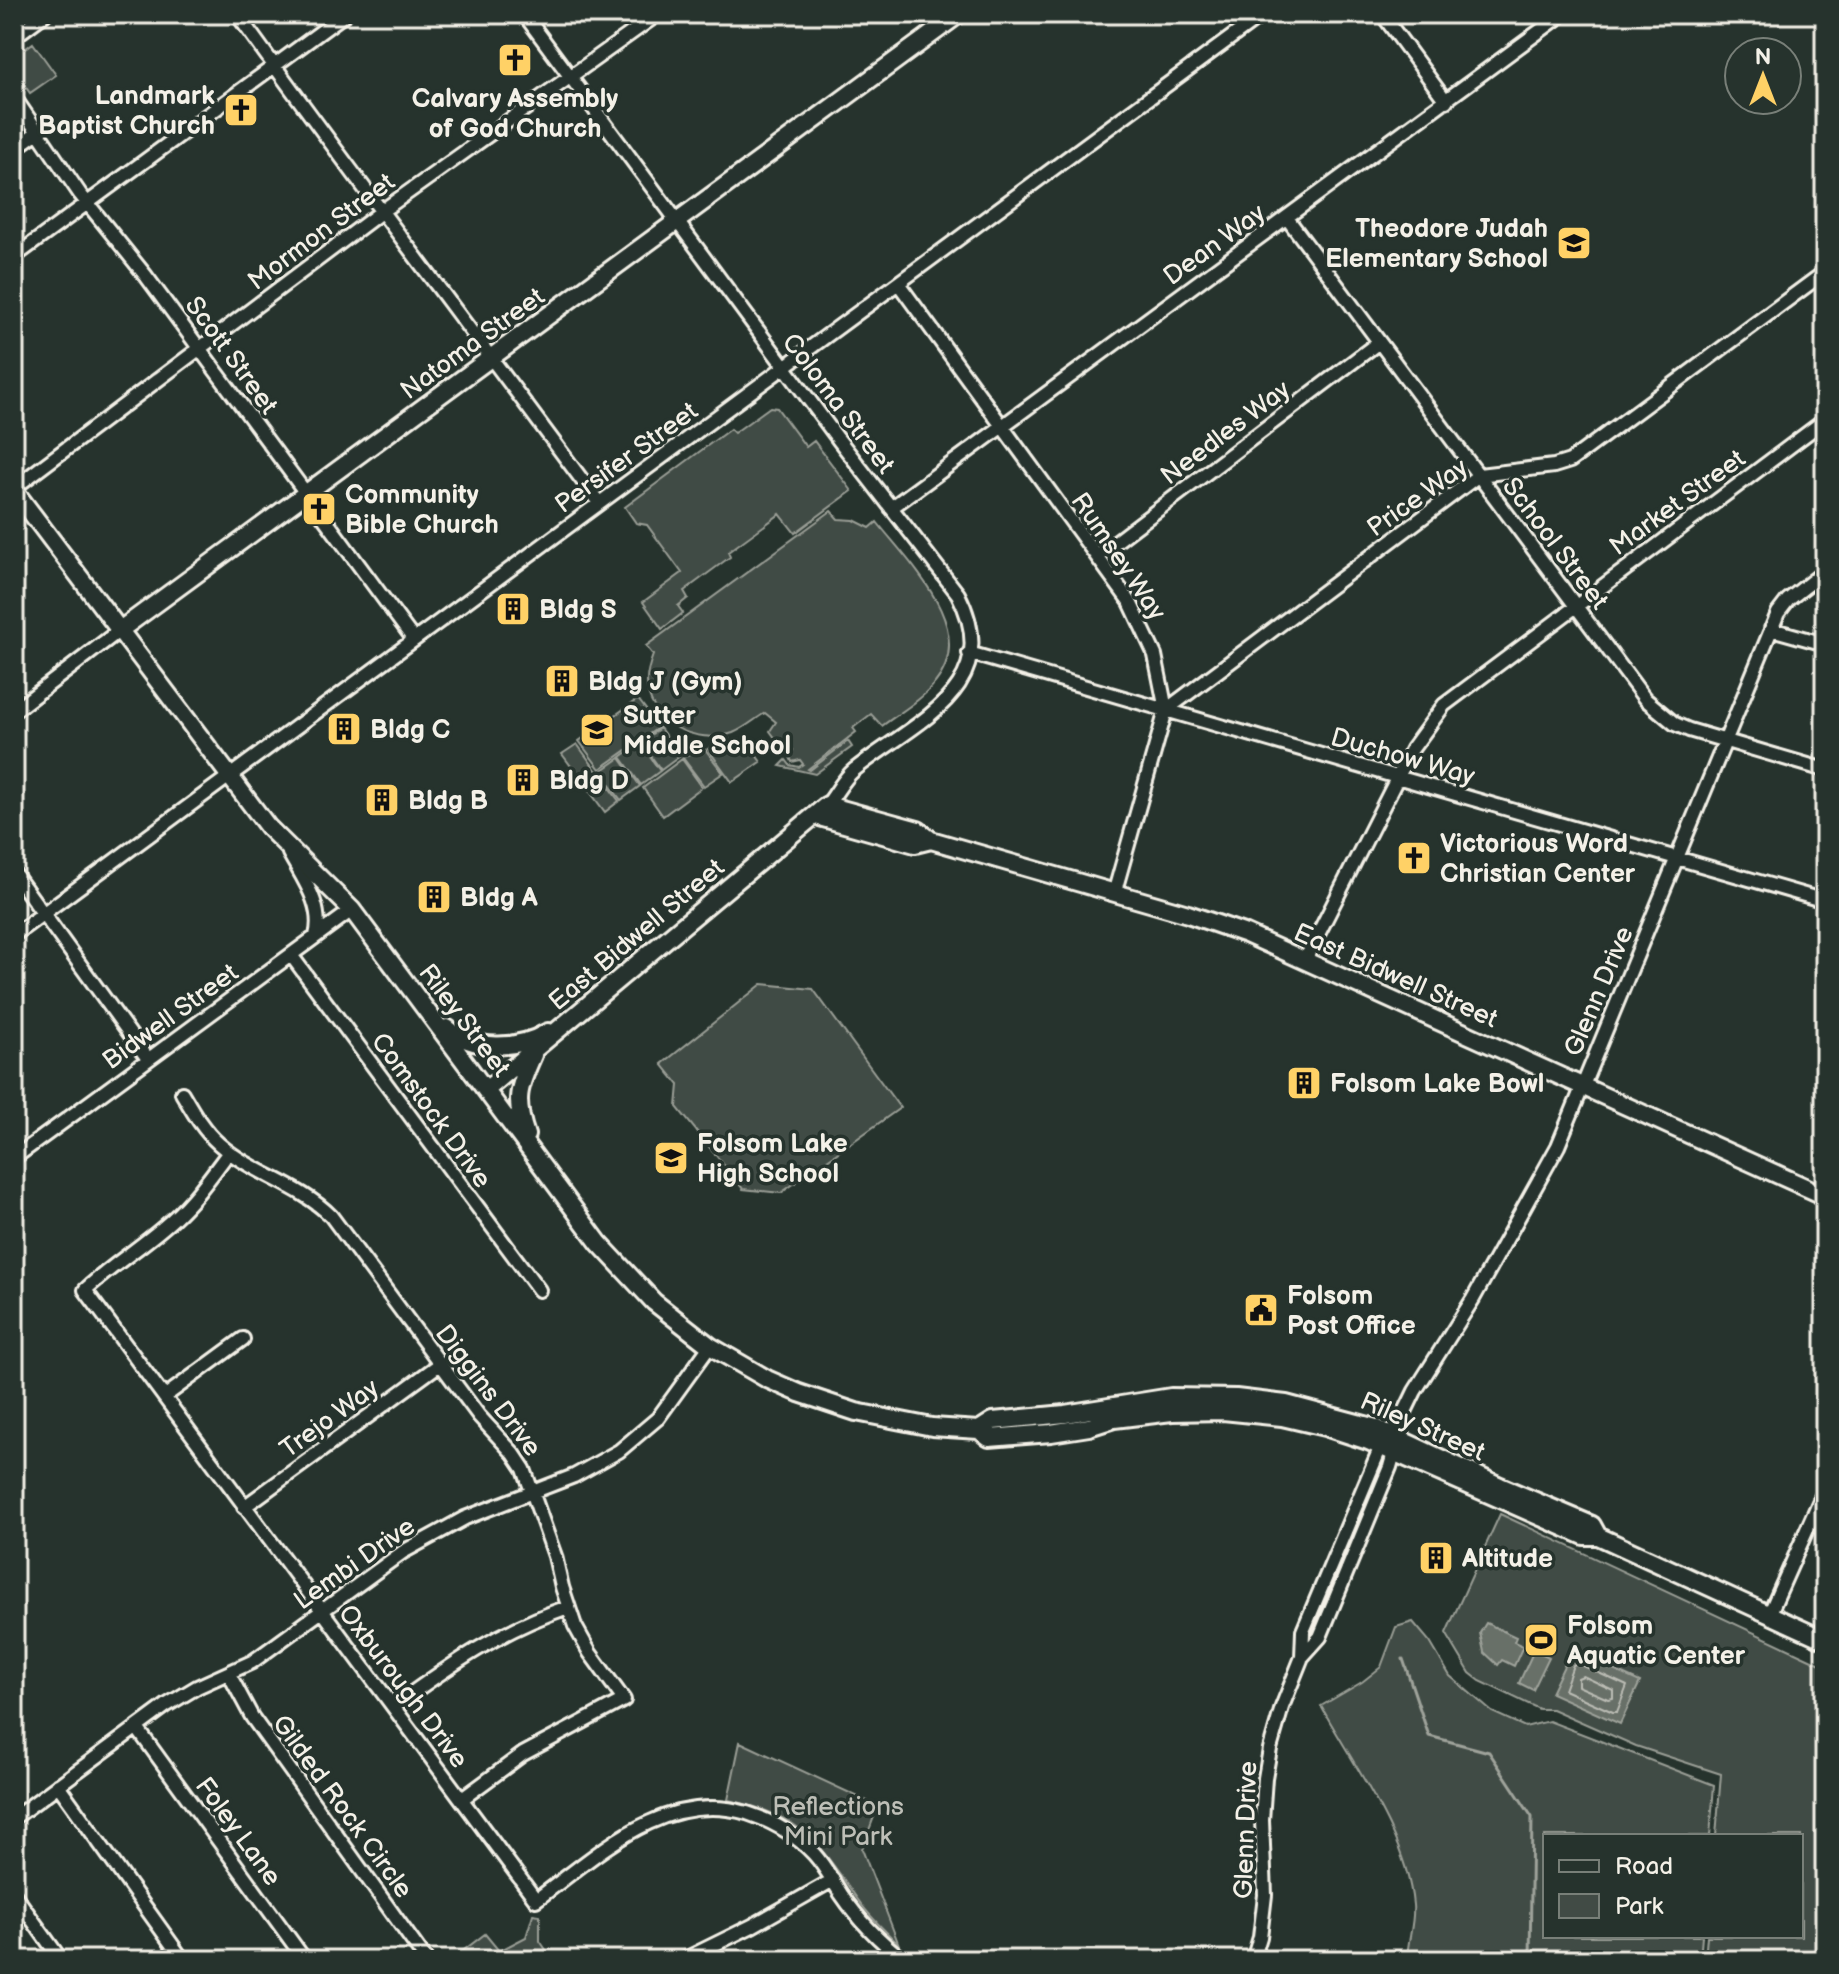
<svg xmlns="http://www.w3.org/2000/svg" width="1839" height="1974" font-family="'Balsamiq Sans',sans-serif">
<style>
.green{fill:#414b45;stroke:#9a9e96;stroke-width:2}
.water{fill:#676f68;stroke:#9fa39b;stroke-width:2}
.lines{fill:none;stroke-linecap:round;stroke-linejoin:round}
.shore{stroke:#bcbdb5;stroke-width:2}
.stream{stroke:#9fa39b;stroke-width:3}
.minor-casing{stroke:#f4f1e8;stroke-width:18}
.major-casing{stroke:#f4f1e8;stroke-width:22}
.minor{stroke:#26332d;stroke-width:12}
.major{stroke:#26332d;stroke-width:16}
.labels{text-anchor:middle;stroke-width:7;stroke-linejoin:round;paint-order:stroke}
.poi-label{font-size:26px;font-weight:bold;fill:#f4f1e8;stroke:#26332d;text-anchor:start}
.street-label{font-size:26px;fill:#f4f1e8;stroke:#26332d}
.park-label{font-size:26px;fill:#bebfb7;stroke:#26332d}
</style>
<rect width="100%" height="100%" fill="#26332d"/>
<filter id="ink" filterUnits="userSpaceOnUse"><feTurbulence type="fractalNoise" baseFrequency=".0125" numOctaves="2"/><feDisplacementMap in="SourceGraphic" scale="16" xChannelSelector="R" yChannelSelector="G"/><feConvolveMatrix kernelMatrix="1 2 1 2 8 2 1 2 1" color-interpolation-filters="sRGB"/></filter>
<g filter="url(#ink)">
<path class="green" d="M33,43L56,75L30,93L14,71V57Z
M770,407L777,408L806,447L814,441L852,491L795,533L780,514L728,552L730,557L684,591L688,598L678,606L683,613L662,629L643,602L682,573L647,525L636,523L625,507L730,429L734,433Z
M831,511L838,519L854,520L870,528L877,522C909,563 979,629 935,683C922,700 899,713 882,726L871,714L853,728L856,732L808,769L810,770L848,741L852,747L815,774L780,766L786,760L790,765L799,767L803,764L800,760L792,762L789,754L793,750L790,747L785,751L770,731L776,722L765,713C755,719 745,728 733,733C697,746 646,723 647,680C647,671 650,663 653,655L646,646Z
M638,699L659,727L600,769L579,741Z
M660,728L680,756L661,770L641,742Z
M727,736L737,751L748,744L761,762L732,782L708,749Z
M640,743L660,771L641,785L621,757Z
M577,744L619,801L605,812L562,754Z
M702,745L723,773L704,786L683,758Z
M620,758L640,786L621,800L600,772Z
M682,759L702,787L663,816L643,788Z
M762,984L813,989L900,1108L781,1193L743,1189L677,1107L679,1085L662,1064Z
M1500,1514L1825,1666V1960H1705L1707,1936H1801V1836H1716L1721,1774L1636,1746L1552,1709H1539L1480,1681L1470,1673L1446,1633Z
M1413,1622L1430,1642L1450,1676L1492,1712L1525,1727L1549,1721L1714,1785L1710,1836H1545V1936H1702L1700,1960H1407C1407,1942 1415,1923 1413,1905C1407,1837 1354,1766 1321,1706L1362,1682L1381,1667L1396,1627Z
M740,1742L878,1806L862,1849L899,1945C887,1932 872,1919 861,1904C818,1844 806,1816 728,1800Z
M533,1914L540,1915V1941L553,1960H451L485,1934L499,1951L526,1937Z"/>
<path class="water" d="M1486,1623L1516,1637L1514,1642L1523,1646L1514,1666L1502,1660L1498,1665L1484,1652L1480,1633Z
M1534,1650L1549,1657L1533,1690L1519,1683Z
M1571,1651L1640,1682L1620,1724L1551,1693Z"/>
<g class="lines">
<path class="shore" d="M1577,1663L1627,1686L1617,1712H1613L1564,1690L1573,1665Z
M1583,1676L1613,1690V1698L1608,1699L1578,1686V1678Z"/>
<path class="stream" d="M1403,1659L1429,1736L1489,1752L1532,1817L1530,1960"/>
<g class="minor-casing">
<path id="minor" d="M237,14C355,179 479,340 599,503
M524,14L838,439L958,594C1007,689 912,723 854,770C843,779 836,794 827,805
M1382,14L1446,101
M14,37L45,14
M14,97L80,194L146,276L414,640
M14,149L39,131
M1287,218L1645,699L1675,724L1689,730L1825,770
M14,257L345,14
M898,283L1130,602L1155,655L1166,710L1114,894
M14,488L389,206L658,14
M891,508L1563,14
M1097,556L1379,342
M1771,629L1825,644
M969,653L1825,901
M1166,710L1479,475L1554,466L1570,461L1825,272
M14,711L120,630
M289,853C303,879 324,906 316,936
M14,873L148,1059
M14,935L1263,14
M291,955L539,1290
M1305,960L1412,749L1444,705L1825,420
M182,1093C193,1112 203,1130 219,1144C253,1174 299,1184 331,1216L479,1416L514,1454L524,1469L555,1556L562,1587L575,1626L590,1653L624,1700L523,1754L462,1799
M229,1152C211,1176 195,1199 173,1219C145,1245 113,1264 85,1290L536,1900C598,1855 663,1789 747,1813C772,1821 795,1834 814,1854C825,1866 832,1880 841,1894C858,1919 879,1941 904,1960
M14,1158L352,910
M164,1397L243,1339
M244,1507L440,1364
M1769,1615L1825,1489
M1302,1657L1320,1637L1390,1467L1398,1439V1426L1415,1391L1473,1299L1558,1146L1778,613L1788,600L1825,571
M229,1674L252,1717L426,1960
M394,1706C452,1664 498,1631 568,1607
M137,1728L305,1960
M58,1785L183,1960
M14,1818L167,1705L197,1687L252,1662L403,1552L465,1518L574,1476L619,1451L658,1418L710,1346
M14,1894L61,1960
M683,1960L752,1926L833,1880
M1253,1960L1260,1937L1265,1895L1262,1820L1265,1778L1270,1749L1282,1707L1302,1657L1303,1631L1384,1439"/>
</g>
<g class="major-casing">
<path id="major" d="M14,490L268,827L352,910L599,1243L654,1302L710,1346L767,1379L799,1393L856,1412L932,1427L979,1430L993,1421L1065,1414L1171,1397L1236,1398L1286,1404L1376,1428L1500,1486L1592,1525L1598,1536
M120,630L959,14
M816,816L915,844L931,840
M447,1028C474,1051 518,1050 548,1032
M486,1090L827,805L918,830L931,840L1188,914L1246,934L1825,1196
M526,1135C514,1100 518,1088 533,1055
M979,1430L989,1438L1051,1433L1089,1427L1114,1419L1172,1412L1223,1411L1282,1417L1325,1427L1368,1441L1584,1536H1598L1825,1640"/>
</g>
<use href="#minor" class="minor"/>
<use href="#major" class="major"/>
</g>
</g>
<defs>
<g id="church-square" transform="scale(1.8)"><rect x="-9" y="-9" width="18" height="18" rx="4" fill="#ffd166" stroke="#26332d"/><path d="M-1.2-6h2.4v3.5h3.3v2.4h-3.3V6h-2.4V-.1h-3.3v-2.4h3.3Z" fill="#111"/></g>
<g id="school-square" transform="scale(1.8)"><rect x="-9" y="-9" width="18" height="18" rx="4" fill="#ffd166" stroke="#26332d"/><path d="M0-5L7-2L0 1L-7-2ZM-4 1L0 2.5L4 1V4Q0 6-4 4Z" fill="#111"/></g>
<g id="building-square" transform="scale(1.8)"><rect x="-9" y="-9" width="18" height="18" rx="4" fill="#ffd166" stroke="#26332d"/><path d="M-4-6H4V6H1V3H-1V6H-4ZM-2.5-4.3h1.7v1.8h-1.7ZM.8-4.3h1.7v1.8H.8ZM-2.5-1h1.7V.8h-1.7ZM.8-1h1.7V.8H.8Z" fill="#111"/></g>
<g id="civic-square" transform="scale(1.8)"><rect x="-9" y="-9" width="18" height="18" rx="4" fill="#ffd166" stroke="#26332d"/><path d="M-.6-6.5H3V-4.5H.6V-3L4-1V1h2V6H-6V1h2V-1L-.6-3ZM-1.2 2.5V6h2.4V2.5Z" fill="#111"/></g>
<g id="stadium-square" transform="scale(1.8)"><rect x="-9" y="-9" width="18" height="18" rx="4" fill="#ffd166" stroke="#26332d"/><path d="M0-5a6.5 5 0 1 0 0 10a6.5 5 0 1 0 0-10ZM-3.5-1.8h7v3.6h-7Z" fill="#111"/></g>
</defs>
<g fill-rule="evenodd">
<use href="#church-square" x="515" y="60"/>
<use href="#church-square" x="241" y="110"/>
<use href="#school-square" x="1574" y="243"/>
<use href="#church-square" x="319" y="509"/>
<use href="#building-square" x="513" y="609"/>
<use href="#building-square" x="562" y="681"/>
<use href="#building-square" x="344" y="729"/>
<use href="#school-square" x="597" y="730"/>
<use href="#building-square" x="523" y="780"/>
<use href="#building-square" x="382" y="800"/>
<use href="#church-square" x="1414" y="858"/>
<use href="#building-square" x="434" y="897"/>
<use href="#building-square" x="1304" y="1083"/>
<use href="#school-square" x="671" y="1158"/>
<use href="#civic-square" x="1261" y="1310"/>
<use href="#building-square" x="1436" y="1558"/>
<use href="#stadium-square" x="1541" y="1640"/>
</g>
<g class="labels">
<g class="poi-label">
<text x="215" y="104" text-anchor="end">Landmark<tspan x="215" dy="30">Baptist Church</tspan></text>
<text x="515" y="107" text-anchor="middle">Calvary Assembly<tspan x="515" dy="30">of God Church</tspan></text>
<text x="1548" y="237" text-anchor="end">Theodore Judah<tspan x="1548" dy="30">Elementary School</tspan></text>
<text x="345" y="503">Community<tspan x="345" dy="30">Bible Church</tspan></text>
<text x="539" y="618">Bldg S</text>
<text x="588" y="690">Bldg J (Gym)</text>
<text x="623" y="724">Sutter<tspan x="623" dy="30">Middle School</tspan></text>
<text x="370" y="738">Bldg C</text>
<text x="549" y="789">Bldg D</text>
<text x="408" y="809">Bldg B</text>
<text x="1440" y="852">Victorious Word<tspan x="1440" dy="30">Christian Center</tspan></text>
<text x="460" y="906">Bldg A</text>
<text x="1330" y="1092">Folsom Lake Bowl</text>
<text x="697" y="1152">Folsom Lake<tspan x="697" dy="30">High School</tspan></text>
<text x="1287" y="1304">Folsom<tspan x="1287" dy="30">Post Office</tspan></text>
<text x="1462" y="1567">Altitude</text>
<text x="1567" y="1634">Folsom<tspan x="1567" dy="30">Aquatic Center</tspan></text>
</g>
<g class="street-label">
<text transform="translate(321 231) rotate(-37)" y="9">Mormon Street</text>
<text transform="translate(1214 244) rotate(-36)" y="9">Dean Way</text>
<text transform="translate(472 343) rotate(-36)" y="9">Natoma Street</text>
<text transform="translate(232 355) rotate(54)" y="9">Scott Street</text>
<text transform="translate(839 403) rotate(53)" y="9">Coloma Street</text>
<text transform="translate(1225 432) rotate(-37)" y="9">Needles Way</text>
<text transform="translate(626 457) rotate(-36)" y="9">Persifer Street</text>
<text transform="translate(1417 497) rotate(-35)" y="9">Price Way</text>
<text transform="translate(1677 502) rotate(-36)" y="9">Market Street</text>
<text transform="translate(1556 543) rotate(53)" y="9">School Street</text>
<text transform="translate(1119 556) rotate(56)" y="9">Rumsey Way</text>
<text transform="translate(1403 756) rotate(16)" y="9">Duchow Way</text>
<text transform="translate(636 934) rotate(-40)" y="9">East Bidwell Street</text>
<text transform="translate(1396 975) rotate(24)" y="9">East Bidwell Street</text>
<text transform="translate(1598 991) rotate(-67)" y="9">Glenn Drive</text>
<text transform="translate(170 1016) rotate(-36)" y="9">Bidwell Street</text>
<text transform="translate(465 1020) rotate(53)" y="9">Riley Street</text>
<text transform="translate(432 1110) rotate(54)" y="9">Comstock Drive</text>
<text transform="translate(489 1390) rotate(53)" y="9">Diggins Drive</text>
<text transform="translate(329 1418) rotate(-36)" y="9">Trejo Way</text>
<text transform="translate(1423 1426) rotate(24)" y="9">Riley Street</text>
<text transform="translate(354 1563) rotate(-35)" y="9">Lembi Drive</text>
<text transform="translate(404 1686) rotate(53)" y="9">Oxburough Drive</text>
<text transform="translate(343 1806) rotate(54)" y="9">Gilded Rock Circle</text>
<text transform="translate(1245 1830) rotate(-88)" y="9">Glenn Drive</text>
<text transform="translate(239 1831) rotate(54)" y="9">Foley Lane</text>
</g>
<g class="park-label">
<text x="838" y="1815">Reflections<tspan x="838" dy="30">Mini Park</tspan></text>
</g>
</g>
<rect width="1839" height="1974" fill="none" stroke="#26332d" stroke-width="48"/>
<rect x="24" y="24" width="1791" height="1926" fill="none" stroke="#f4f1e8" stroke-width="3" filter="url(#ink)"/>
<rect x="1543" y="1834" width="260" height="104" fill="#26332d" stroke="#787f78" stroke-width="2"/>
<rect x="1559" y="1860" width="40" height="12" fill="#26332d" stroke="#787f78" stroke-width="2"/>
<text x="1615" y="1874" font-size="24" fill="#f4f1e8">Road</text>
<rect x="1559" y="1894" width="40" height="24" fill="#414b45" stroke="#787f78" stroke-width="2"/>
<text x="1615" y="1914" font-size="24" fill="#f4f1e8">Park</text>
<g transform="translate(1763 76)"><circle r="38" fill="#26332d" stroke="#787f78" stroke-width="2"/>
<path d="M0-6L14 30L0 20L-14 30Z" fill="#ffd166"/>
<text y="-12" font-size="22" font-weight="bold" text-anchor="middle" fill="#f4f1e8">N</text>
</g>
</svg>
